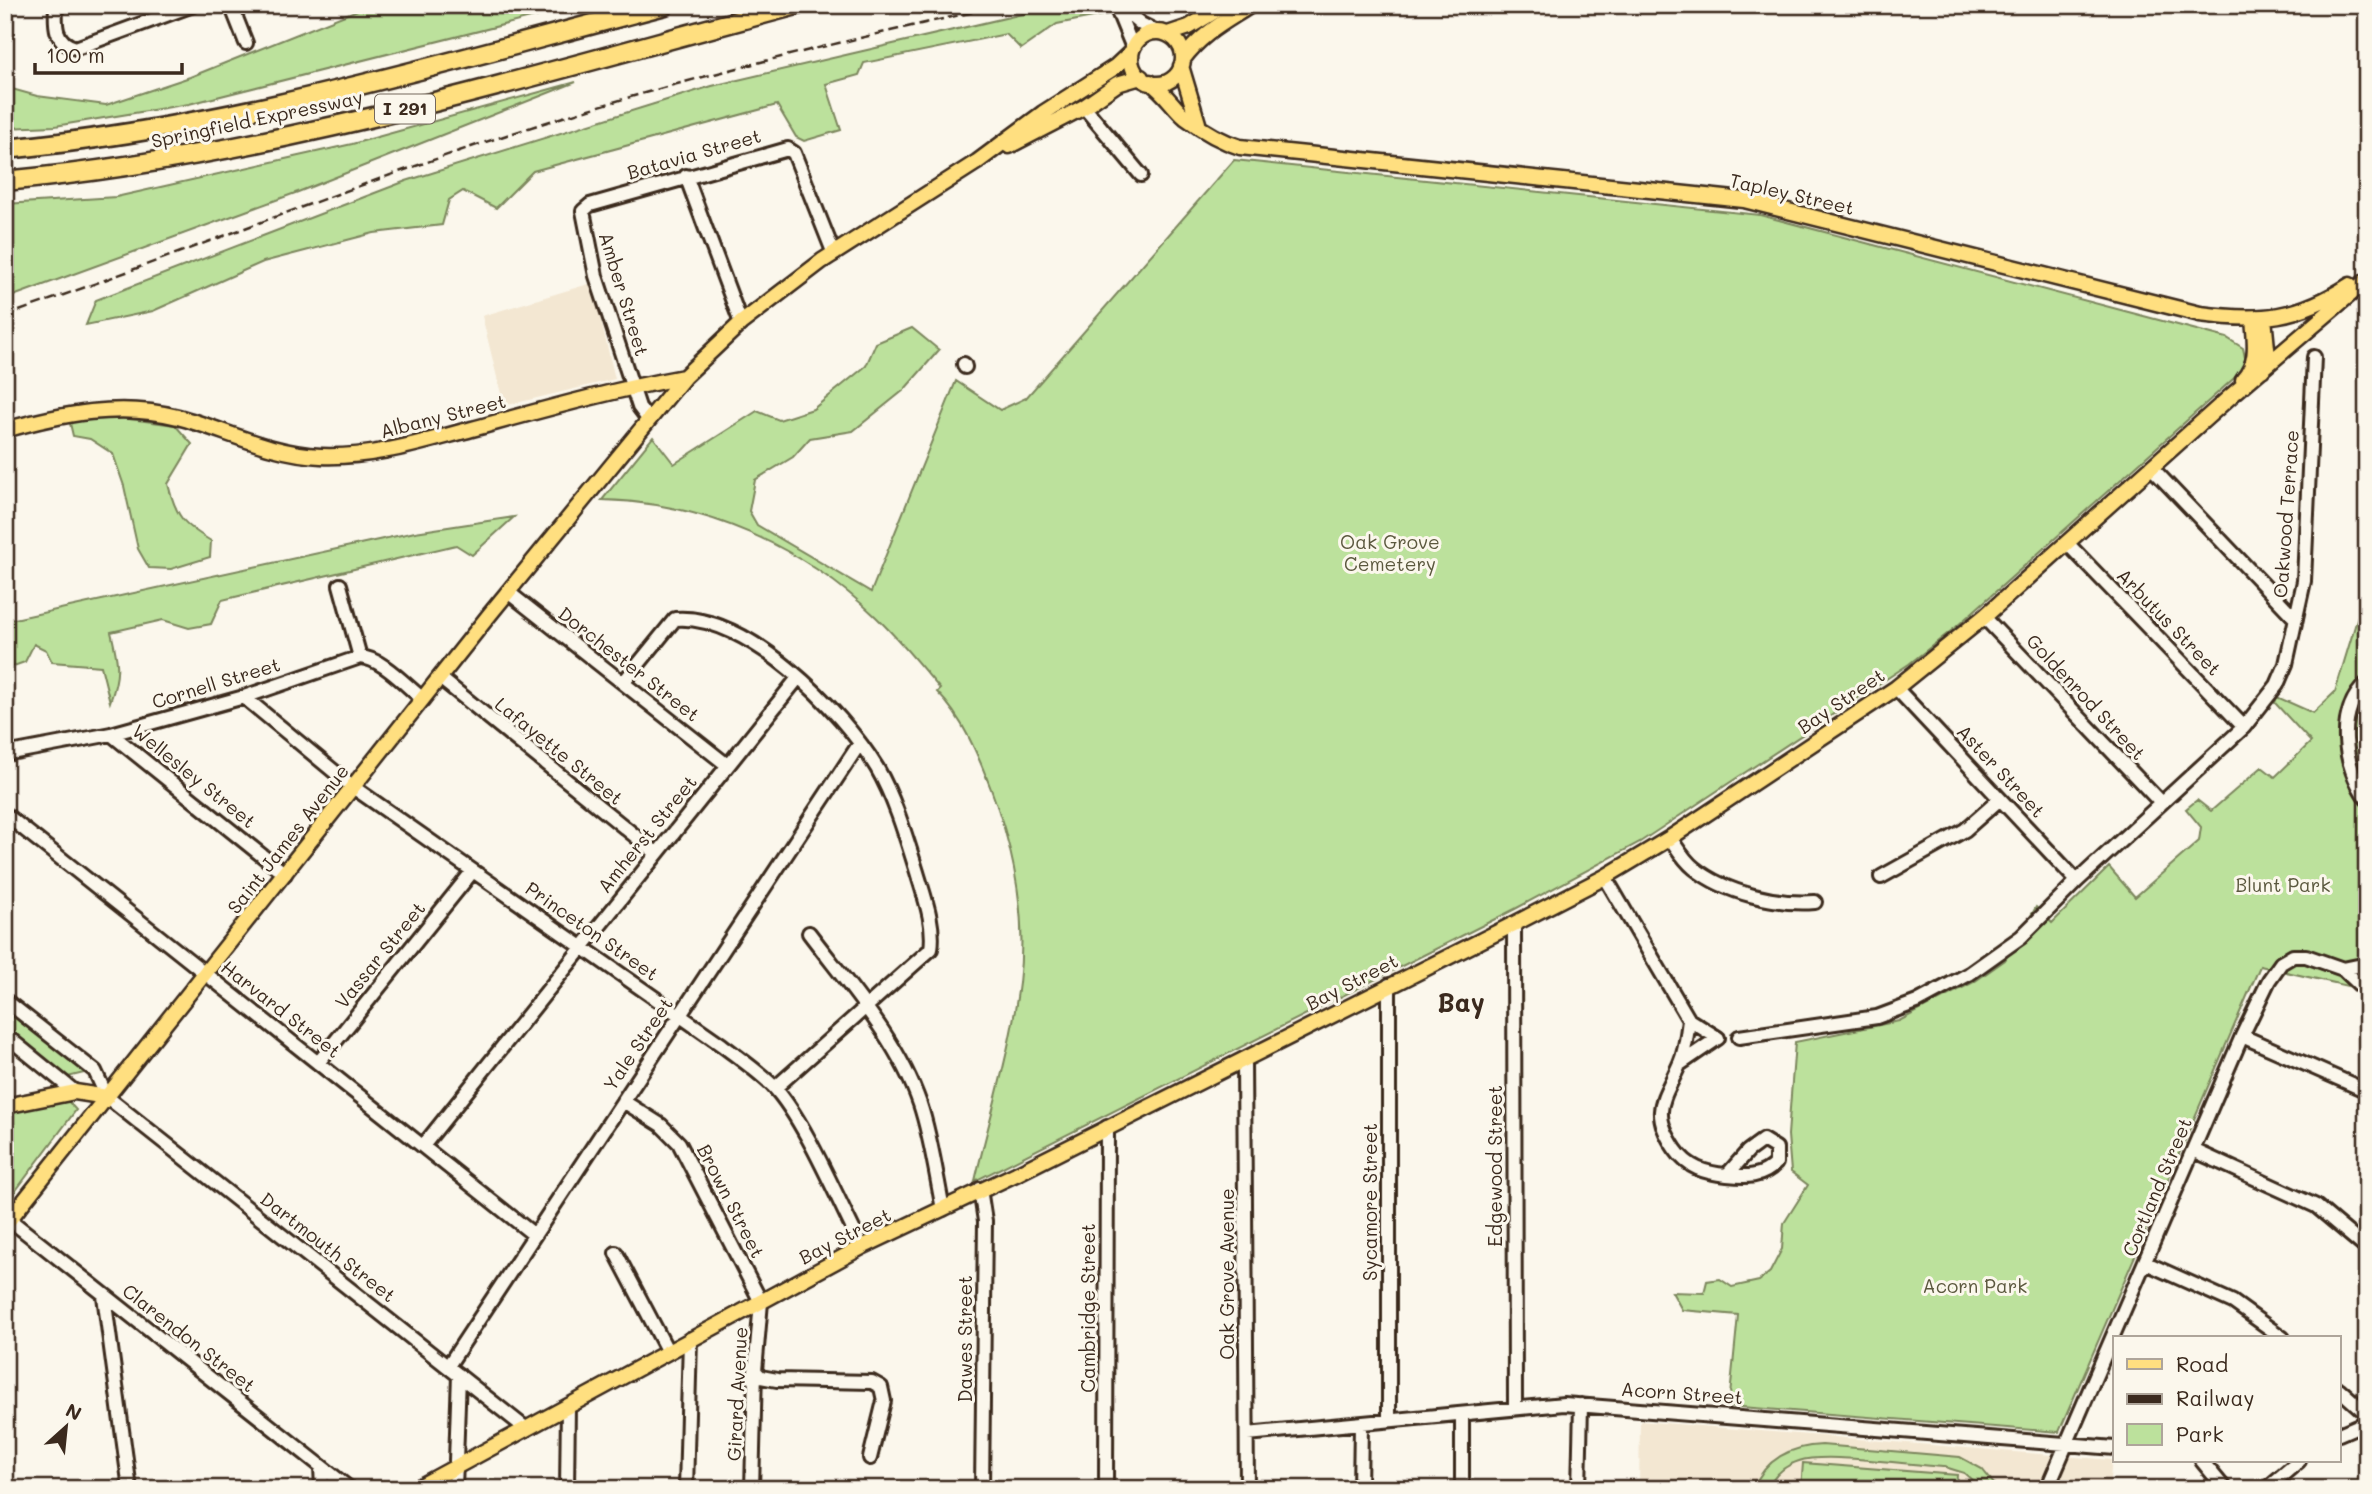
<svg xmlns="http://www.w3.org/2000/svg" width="2372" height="1494" font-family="Mali,sans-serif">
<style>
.built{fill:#f3e7d2}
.green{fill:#bce19c;stroke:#7c865d;stroke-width:2}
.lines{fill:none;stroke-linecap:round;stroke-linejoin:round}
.minor-casing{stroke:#3b2a1e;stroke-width:18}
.major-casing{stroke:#3b2a1e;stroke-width:19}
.highway-casing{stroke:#3b2a1e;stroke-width:23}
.minor{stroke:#fbf7ec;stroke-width:12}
.major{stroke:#ffdf80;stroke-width:14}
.highway{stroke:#ffdf80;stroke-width:18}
.rail{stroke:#3b2a1e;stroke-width:2.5;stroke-dasharray:10 5;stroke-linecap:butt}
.labels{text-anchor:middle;stroke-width:6;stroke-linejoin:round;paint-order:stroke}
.shield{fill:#fbf7ec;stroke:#75685c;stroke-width:2}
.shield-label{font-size:18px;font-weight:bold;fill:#3b2a1e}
.street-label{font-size:19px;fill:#3b2a1e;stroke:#fbf7ec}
.park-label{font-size:19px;fill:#5b583e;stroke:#fbf7ec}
.district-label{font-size:26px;font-weight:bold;fill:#3b2a1e;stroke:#fbf7ec}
</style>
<rect width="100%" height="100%" fill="#fbf7ec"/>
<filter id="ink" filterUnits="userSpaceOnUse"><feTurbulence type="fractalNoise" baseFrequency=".0143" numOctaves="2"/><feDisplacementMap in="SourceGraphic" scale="14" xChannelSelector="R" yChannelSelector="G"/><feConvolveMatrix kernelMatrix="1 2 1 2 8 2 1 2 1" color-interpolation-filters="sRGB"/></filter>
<g filter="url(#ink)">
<path class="built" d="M592,283L615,379L504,406L482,316Z
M1640,1421L2112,1460L2109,1489H1639Z"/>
<path class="green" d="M362,5H582L189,104L55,126L5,128V87L37,96L106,105L190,77L360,9Z
M1061,5H1100L1108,14L1057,24L1021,49L1006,34L864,63L859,75L826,84L841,130L804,141L796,137L777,105L533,171L496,208L463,191L449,200L442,225L374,233L263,262L153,311L86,325L96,300L406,181L712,86Z
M576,82L298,192L5,299V204L116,197L352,144Z
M1234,160L1760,215L2227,338L2243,348L2246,362L2241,372L1956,627L1909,664L1640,842L1515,909L975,1181C990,1116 1011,1049 1019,983C1027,918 1014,850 991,789C978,755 963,718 937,692L940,689C920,665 899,639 876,617C802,546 703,502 602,500L653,437L674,464L757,411L779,420L813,409L866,366L876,343L912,328L939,350L904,390L853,431L810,438L793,457L755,480L749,511L757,525L871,592L956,381L1000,410L1026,398Z
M122,418L175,425L192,444L168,484C176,517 183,524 211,541L210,557L171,569L149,568L138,549L124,486L113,454L90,439L73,436L69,419Z
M2367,458V1000L2352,987L2260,966L2059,1432L1729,1406L1738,1315L1682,1310L1672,1292L1704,1293L1707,1281L1720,1279L1732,1287L1759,1281L1770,1272L1782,1249L1784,1223L1808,1185L1791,1172L1788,1135L1795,1042L1899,1021L1974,982L2005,960L2036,907L2052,923L2109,867L2135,897L2199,841L2201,827L2186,809L2197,800L2211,811L2262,767L2275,777L2311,742L2275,703L2277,697L2313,713L2335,692L2360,609Z
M514,517L472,555L456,545L222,600L211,624L189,628L163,620L111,632C118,662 121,672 110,702L101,666L52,662L46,650L34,644L25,662L5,669V621L415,532Z
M5,1006L88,1072L68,1077L5,1027Z
M67,1100L76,1110L5,1205V1113Z
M1822,1445L1960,1457L1982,1469L1998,1489H1982L1964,1473L1945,1467C1913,1465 1825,1452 1799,1461C1785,1465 1774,1476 1767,1489H1753C1765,1459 1791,1446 1822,1445Z
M1803,1463L1957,1475L1956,1489H1801Z"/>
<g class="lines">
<g class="minor-casing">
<path id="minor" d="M56,5C55,24 54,43 76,48L193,5
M231,5L246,43
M1119,5L1141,24L1157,32
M1117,9L1133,48
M1084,107L1141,175
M686,176L741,323
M964,364L965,367
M648,419L639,407L596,276L583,211L590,205L788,149L794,153L834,254
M2152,468L2296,619
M2067,543L2244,727
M340,585L360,657
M508,592L727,765
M1984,617L2161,803
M440,678L655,852
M623,683L675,619C747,613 842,710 877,768C895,799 906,837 917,872C924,896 935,924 931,949L775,1088
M2367,683C2335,711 2343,767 2367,799
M1896,688L2077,881
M244,697L353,787L722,1045C739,1058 758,1071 773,1086C805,1120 839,1203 862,1247
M111,734L285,874
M5,754L111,734L244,697L360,657C382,658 406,686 423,699
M5,814L533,1234
M1670,838C1677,848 1684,860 1694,868C1725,893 1777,905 1815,902
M1605,877L1689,1020L1718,1038L1680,1064
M1881,877L1965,830L2000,799
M1514,924L1515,1408
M809,933C849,986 898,1040 920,1104C931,1137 936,1174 943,1209
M2343,969L2367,964
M1389,985V1420
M5,1000L95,1071L107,1097L524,1427
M1689,1020C1687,1034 1686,1050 1680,1063C1664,1100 1649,1110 1675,1149C1688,1168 1705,1173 1727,1175L1748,1151L1763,1140L1776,1148V1163C1762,1178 1746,1177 1727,1175
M5,1035L75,1092
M2242,1036L2367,1091
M1739,1037L1877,1017L1917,1002L1969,974L2021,937L2077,881L2244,727L2277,685L2286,664L2304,581L2314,357
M1244,1059L1247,1489
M318,1063L472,872
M623,1101L661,1125L679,1143L761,1302L755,1371L752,1489
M423,1146L798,678
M2193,1150L2316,1206L2367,1249
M980,1189L985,1221L982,1489
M5,1216L350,1489
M616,1253L668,1352
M2146,1263L2233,1302L2283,1338
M104,1296L130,1489
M448,1366L860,743
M755,1371L761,1377L777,1380L872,1382L881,1387L884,1401L870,1458
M2339,1389L2367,1414
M1462,1416V1489
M1247,1434L1564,1404L2115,1448
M2339,1434L2367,1422
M2202,1461L2225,1489
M321,1466L322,1489
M455,1489L459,1375
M567,1489L568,1406
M686,1489L690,1339
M1106,1489L1107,1127
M1360,1489L1361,1425
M1579,1489L1581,1405
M2047,1489L2242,1036L2269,980L2281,963L2293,956H2306L2343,969L2367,992
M2266,1489L2299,1461"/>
</g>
<g class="major-casing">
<path id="major" d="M1131 58a26 26 0 1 1 52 0a26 26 0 1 1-52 0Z
M1168,34L1189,27L1225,5
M1183,59C1202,33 1225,22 1251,5
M1181,66L1198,123
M1150,82C1165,92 1173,107 1186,118C1202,130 1220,141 1240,147L1744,200L2200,314C2260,322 2298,319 2350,285
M1009,146L1084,107L1117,84L1141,77
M2262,370L2268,358L2264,318
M2243,380C2259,362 2255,342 2253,320
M5,430C61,414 121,402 178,417C226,430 270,454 321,456C374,458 422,442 472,429C542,410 612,390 684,377
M5,1106L75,1092L107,1097
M5,1225L490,614L684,377L741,323L822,261L977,162L1043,113L1115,67L1132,51
M415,1489L862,1247L1016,1174L1514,924L1605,877L1670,838L1896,688L1984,617L2232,395L2367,280"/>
</g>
<g class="highway-casing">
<path id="highway" d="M5,149C231,128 446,62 665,5
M5,181C275,156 536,74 797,5"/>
</g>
<use href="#minor" class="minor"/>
<use href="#major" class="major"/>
<use href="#highway" class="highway"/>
<path class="rail" d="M5,316C175,256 342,189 513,133C674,80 839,42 1005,5"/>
</g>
</g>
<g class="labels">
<rect class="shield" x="375" y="94.5" width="60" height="29" rx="5"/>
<g class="shield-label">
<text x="405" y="115">I 291</text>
</g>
<g class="street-label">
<text transform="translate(257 119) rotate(-12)" y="7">Springfield Expressway</text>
<text transform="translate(694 154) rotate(-16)" y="7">Batavia Street</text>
<text transform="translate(1792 194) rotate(13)" y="7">Tapley Street</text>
<text transform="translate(624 294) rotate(73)" y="7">Amber Street</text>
<text transform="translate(443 416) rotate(-14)" y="7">Albany Street</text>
<text transform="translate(2286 514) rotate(-86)" y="7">Oakwood Terrace</text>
<text transform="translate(2169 622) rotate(46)" y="7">Arbutus Street</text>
<text transform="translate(629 664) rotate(38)" y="7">Dorchester Street</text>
<text transform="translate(216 683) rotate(-17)" y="7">Cornell Street</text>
<text transform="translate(2086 697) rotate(47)" y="7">Goldenrod Street</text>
<text transform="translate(1841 701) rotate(-34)" y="7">Bay Street</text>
<text transform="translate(559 751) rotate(39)" y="7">Lafayette Street</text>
<text transform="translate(2001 771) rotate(47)" y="7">Aster Street</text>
<text transform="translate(194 776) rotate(39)" y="7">Wellesley Street</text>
<text transform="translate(647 834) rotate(-51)" y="7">Amherst Street</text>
<text transform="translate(288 839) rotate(-52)" y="7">Saint James Avenue</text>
<text transform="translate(592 931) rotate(35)" y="7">Princeton Street</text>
<text transform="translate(380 955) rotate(-51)" y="7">Vassar Street</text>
<text transform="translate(1352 982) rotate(-27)" y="7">Bay Street</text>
<text transform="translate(281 1009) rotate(38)" y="7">Harvard Street</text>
<text transform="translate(638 1044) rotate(-56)" y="7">Yale Street</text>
<text transform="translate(1495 1166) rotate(-90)" y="7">Edgewood Street</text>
<text transform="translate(2157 1187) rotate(-67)" y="7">Cortland Street</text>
<text transform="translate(731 1201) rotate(63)" y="7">Brown Street</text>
<text transform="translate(1370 1202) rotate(-90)" y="7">Sycamore Street</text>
<text transform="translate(845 1236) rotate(-27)" y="7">Bay Street</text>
<text transform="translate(328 1247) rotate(38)" y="7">Dartmouth Street</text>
<text transform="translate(1227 1274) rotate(-90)" y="7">Oak Grove Avenue</text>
<text transform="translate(1088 1308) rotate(-90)" y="7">Cambridge Street</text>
<text transform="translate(189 1338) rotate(38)" y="7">Clarendon Street</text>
<text transform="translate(965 1339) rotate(-90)" y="7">Dawes Street</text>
<text transform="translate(1682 1393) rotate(4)" y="7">Acorn Street</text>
<text transform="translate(737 1394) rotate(-87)" y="7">Girard Avenue</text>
</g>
<g class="park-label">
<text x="1390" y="549">Oak Grove<tspan x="1390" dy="22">Cemetery</tspan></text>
<text x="2283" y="892">Blunt Park</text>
<text x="1975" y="1293">Acorn Park</text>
</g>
<g class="district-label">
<text x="1461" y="1012">Bay</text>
</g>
</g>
<rect width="2372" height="1494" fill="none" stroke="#fbf7ec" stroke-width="28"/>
<rect x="14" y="14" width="2344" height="1466" fill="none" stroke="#3b2a1e" stroke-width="2.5" filter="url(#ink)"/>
<rect x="2113" y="1336" width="228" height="126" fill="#fbf7ec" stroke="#aea59a" stroke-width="2"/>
<rect x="2127" y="1359" width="35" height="10" fill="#ffdf80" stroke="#aea59a" stroke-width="2"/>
<text x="2176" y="1372" font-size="21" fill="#3b2a1e">Road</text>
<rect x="2127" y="1394" width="35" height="10" fill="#3b2a1e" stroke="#aea59a" stroke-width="2"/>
<text x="2176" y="1406" font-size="21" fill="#3b2a1e">Railway</text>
<rect x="2127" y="1424" width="35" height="21" fill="#bce19c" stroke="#aea59a" stroke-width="2"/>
<text x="2176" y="1442" font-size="21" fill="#3b2a1e">Park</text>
<g transform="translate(66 1427) rotate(27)" stroke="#fbf7ec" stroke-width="5" paint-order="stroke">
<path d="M0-5L12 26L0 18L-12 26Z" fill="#3b2a1e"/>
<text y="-10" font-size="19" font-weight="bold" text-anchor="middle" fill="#3b2a1e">N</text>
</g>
<path d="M35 63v10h147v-10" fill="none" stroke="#3b2a1e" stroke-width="3.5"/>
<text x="46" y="63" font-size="21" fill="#3b2a1e" stroke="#fbf7ec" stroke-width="5" paint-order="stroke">100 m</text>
</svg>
